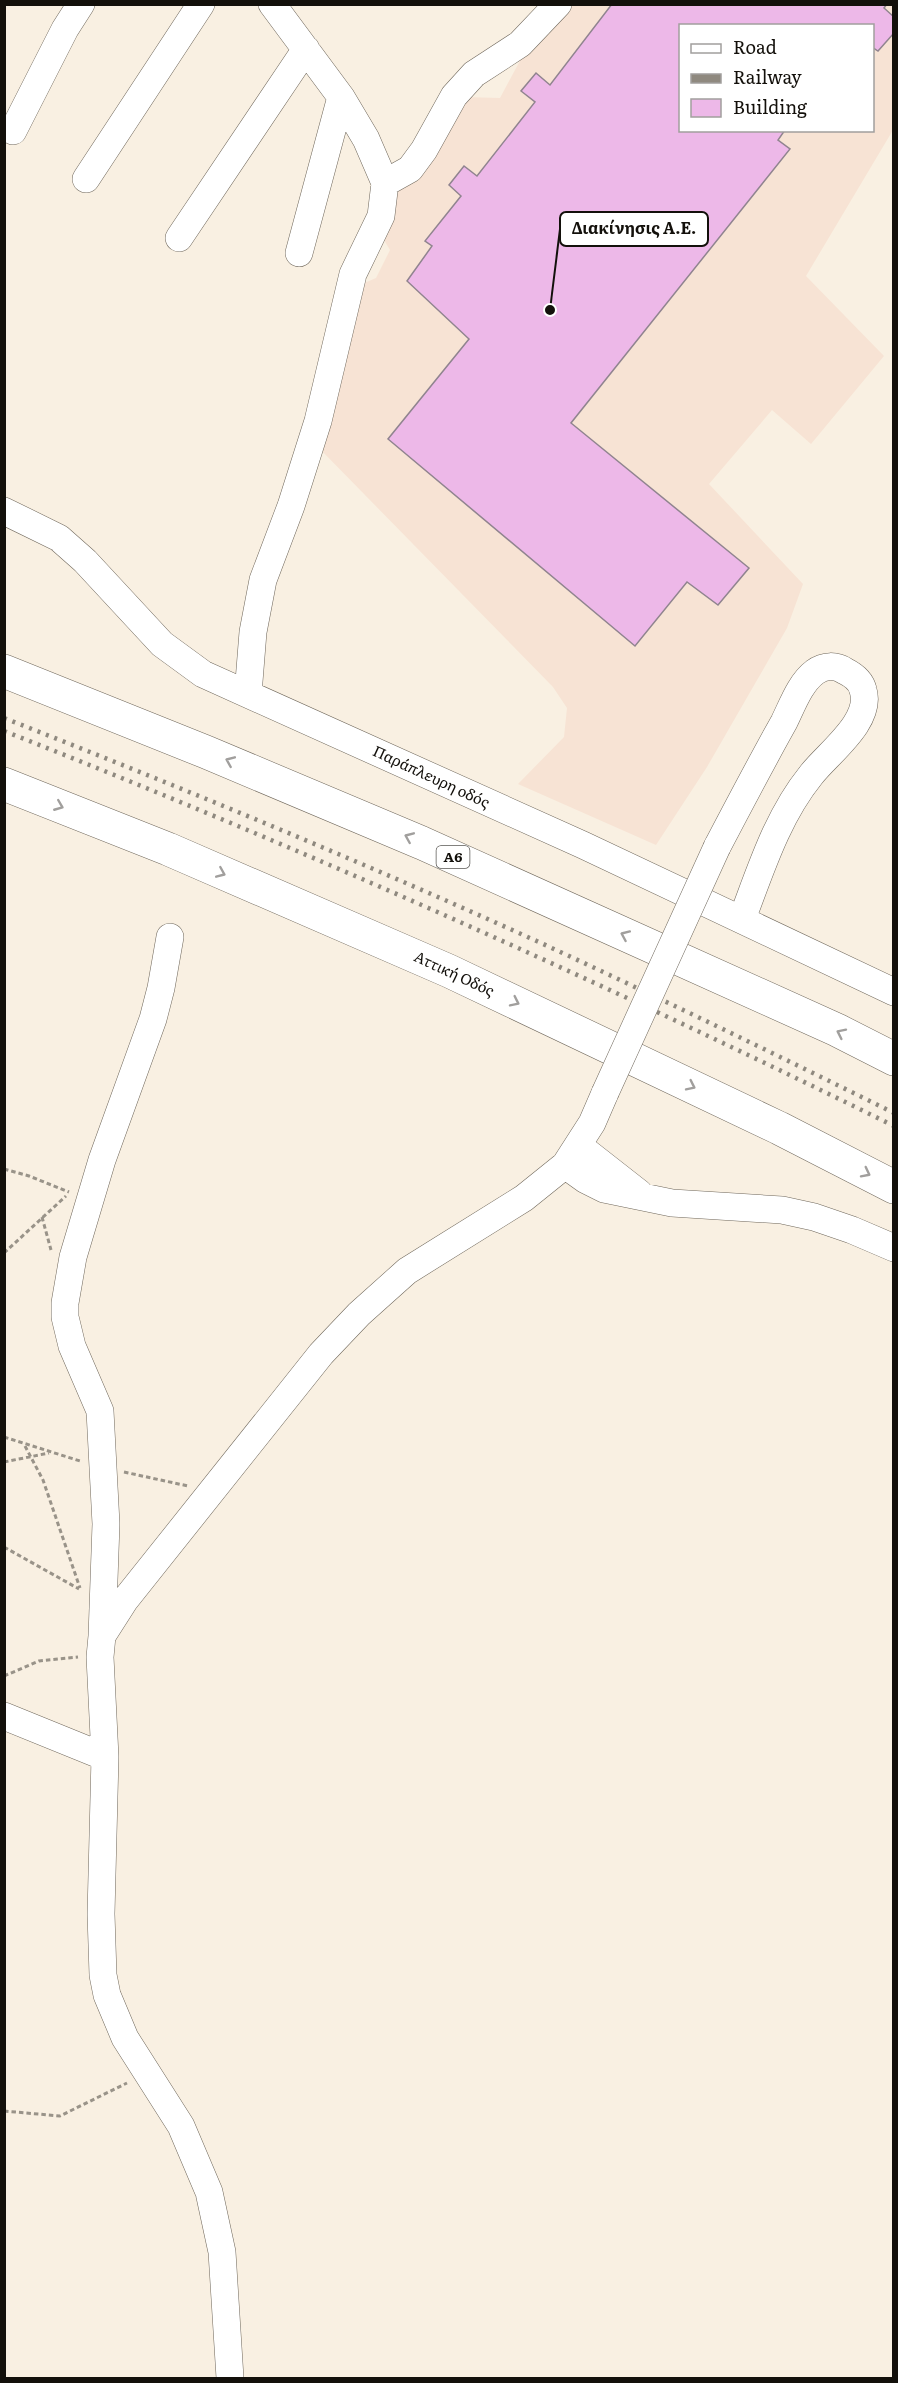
<svg xmlns="http://www.w3.org/2000/svg" width="898" height="2383" font-family="Literata,serif">
<style>
.industrial{fill:#f7e3d4;fill-rule:evenodd}
.building{fill:#edb8e8;stroke:#90848f;stroke-width:1.5}
.lines{fill:none;stroke-linecap:round;stroke-linejoin:round}
.minor-casing{stroke:#70685c;stroke-width:28}
.highway-casing{stroke:#70685c;stroke-width:34}
.path{stroke:#999389;stroke-width:3;stroke-dasharray:4.5 3;stroke-linecap:butt}
.minor{stroke:#fff;stroke-width:27}
.highway{stroke:#fff;stroke-width:33}
.rail{stroke:#8f897f;stroke-width:4.5;stroke-dasharray:3 6;stroke-linecap:butt}
.minor-bridge-casing{stroke:#70685c;stroke-width:28;stroke-linecap:butt}
.minor-bridge{stroke:#fff;stroke-width:27}
.oneway{stroke:#a19f9d}
.labels{text-anchor:middle;stroke-width:5;stroke-linejoin:round;paint-order:stroke}
.shield{fill:#fff;stroke:#5a5854;stroke-width:1.5}
.shield-label{font-size:14px;font-weight:bold;fill:#13100b}
.street-label{font-size:15px;fill:#13100b;stroke:#fff}
.leader{fill:none;stroke:#13100b;stroke-width:2}
.callout-dot{fill:#13100b;stroke:#fff;stroke-width:2}
.callout{fill:#fff;stroke:#13100b;stroke-width:2}
.callout-label{font-size:16px;text-anchor:middle;font-weight:bold;fill:#13100b}
</style>
<rect width="100%" height="100%" fill="#f9f0e2"/>
<path class="industrial" d="M568,5H893V130L806,276L884,356L811,444L772,410L709,484L803,584L787,628L707,767L656,845L518,784L564,737L567,708L553,687L317,446L362,284L376,278L390,250L384,240L391,199L425,160L463,97L500,98L522,57ZM680,26H872V130H680Z"/>
<path class="building" d="M612,4H887L884,8L894,17V33L878,51L872,47V26H680V130H785L778,140L790,149L571,423L749,568L718,605L687,582L635,646L388,439L469,339L407,281L432,246L425,241L461,196L449,185L464,166L477,176L535,102L521,91L536,73L550,85Z"/>
<g class="lines">
<g class="minor-casing">
<path id="minor" d="M13,131L65,29L81,4
M86,179L201,4
M385,183L410,169L424,150L454,96L474,74L520,44L558,4
M179,238L306,49
M299,253L341,97
M4,511L59,538L85,561L162,644L203,674L583,845L894,992
M248,694L253,632L263,580L291,506L318,421L353,274L381,216L385,183L366,139L341,97L272,4
M717,847C739,805 761,763 784,722C792,706 800,683 815,672C824,665 836,665 845,671C853,675 861,681 863,690C873,721 828,753 811,775C777,817 761,869 742,919
M579,1146L639,1193
M565,1165L586,1180L604,1189L672,1203L782,1210L814,1217L852,1230L894,1248
M102,1636L106,1524L100,1411L72,1346L65,1317V1303L73,1257L102,1160L153,1019L161,988L170,937
M4,1716L105,1757
M230,2378L222,2252L209,2192L181,2126L125,2038L107,1995L103,1975L101,1914L105,1757L100,1657L102,1636L125,1600L321,1354L359,1314L407,1271L524,1198L565,1165L592,1123L605,1093"/>
</g>
<g class="highway-casing">
<path id="highway" d="M4,671L206,752L422,843L837,1030L894,1059
M4,784L168,849L449,971L779,1128L894,1187"/>
</g>
<path class="path" d="M4,1169L29,1176L69,1192
M42,1217L51,1250
M4,1253L66,1196
M4,1437L80,1461
M25,1446L43,1480L80,1588
M4,1462L49,1453
M124,1472L188,1486
M4,1547L79,1589
M4,1676L39,1661L78,1657
M4,2111L60,2116L127,2083"/>
<use href="#minor" class="minor"/>
<use href="#highway" class="highway"/>
<path class="rail" d="M4,718C185,789 365,863 541,943C660,998 777,1055 894,1113
M4,731C307,850 603,982 894,1126"/>
<g class="minor-bridge-casing">
<path id="minor-bridge" d="M605,1093L717,847"/>
</g>
<use href="#minor-bridge" class="minor-bridge"/>
</g>
<defs><path id="oneway-chevron" d="M-2-3.5L2.5 0L-2 3.5" fill="none" stroke-width="1.6" stroke-linecap="round" stroke-linejoin="round" transform="scale(1.5)"/></defs>
<g class="oneway">
<use href="#oneway-chevron" transform="translate(230 761) rotate(-157)"/>
<use href="#oneway-chevron" transform="translate(59 806) rotate(22)"/>
<use href="#oneway-chevron" transform="translate(409 837) rotate(-157)"/>
<use href="#oneway-chevron" transform="translate(221 873) rotate(23)"/>
<use href="#oneway-chevron" transform="translate(625 935) rotate(-156)"/>
<use href="#oneway-chevron" transform="translate(515 1002) rotate(26)"/>
<use href="#oneway-chevron" transform="translate(841 1033) rotate(-154)"/>
<use href="#oneway-chevron" transform="translate(691 1086) rotate(26)"/>
<use href="#oneway-chevron" transform="translate(866 1173) rotate(27)"/>
</g>
<g class="labels">
<rect class="shield" x="436.5" y="846" width="33" height="22" rx="4.5"/>
<g class="shield-label">
<text x="453" y="862">Α6</text>
</g>
<g class="street-label">
<text transform="translate(431 777) rotate(25)" y="5">Παράπλευρη οδός</text>
<text transform="translate(454 974) rotate(25)" y="5">Αττική Οδός</text>
</g>
</g>
<path class="leader" d="M550 310L560 229"/>
<circle class="callout-dot" cx="550" cy="310" r="6"/>
<rect class="callout" x="560" y="212" width="148" height="34" rx="6"/>
<g class="callout-label">
<text x="634" y="234">Διακίνησις Α.Ε.</text>
</g>
<rect width="898" height="2383" fill="none" stroke="#13100b" stroke-width="12"/>
<rect x="679" y="24" width="195" height="108" fill="#ffffff" stroke="#a19f9d" stroke-width="1.5"/>
<rect x="691" y="44" width="30" height="9" fill="#ffffff" stroke="#a19f9d" stroke-width="1.5"/>
<text x="733" y="54" font-size="18" fill="#13100b">Road</text>
<rect x="691" y="74" width="30" height="9" fill="#8f897f" stroke="#a19f9d" stroke-width="1.5"/>
<text x="733" y="84" font-size="18" fill="#13100b">Railway</text>
<rect x="691" y="99" width="30" height="18" fill="#edb8e8" stroke="#a19f9d" stroke-width="1.5"/>
<text x="733" y="114" font-size="18" fill="#13100b">Building</text>
</svg>
